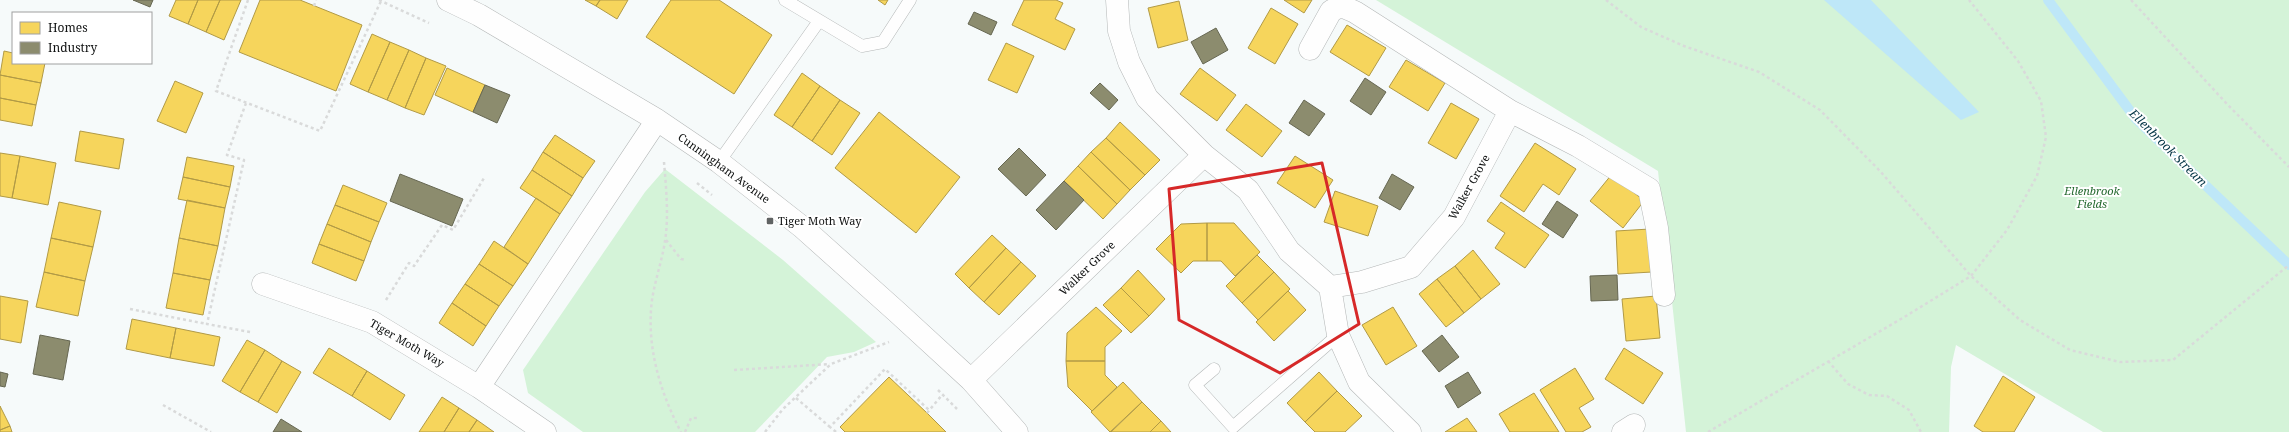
<svg xmlns="http://www.w3.org/2000/svg" width="2289" height="432" font-family="'Noto Serif',serif">
<style>
.green{fill:#d4f3d8}
.water{fill:#bee7f8}
.homes{fill:#f6d55c;stroke:#b19a46}
.industry{fill:#8c8c6e;stroke:#666752}
.lines{fill:none;stroke-linecap:round;stroke-linejoin:round}
.stream{stroke:#bee7f8;stroke-width:10}
.lane-casing{stroke:#b4b7b7;stroke-width:13}
.street-casing{stroke:#b4b7b7;stroke-width:23}
.path{stroke:#d9dada;stroke-width:2.5;stroke-dasharray:3 3;stroke-linecap:butt}
.lane{stroke:#fefefe;stroke-width:12}
.street{stroke:#fefefe;stroke-width:22}
.marked{fill:none;stroke:#d62828;stroke-width:3;stroke-linejoin:round}
.poi-dot{fill:#606363;stroke:#fff;stroke-width:1.5}
.labels{text-anchor:middle;stroke-width:4;stroke-linejoin:round;paint-order:stroke}
.street-label{font-size:11px;fill:#0f1111;stroke:#fff}
.park-label{font-size:11px;font-style:italic;fill:#23682e;stroke:#fff}
.poi-label{font-size:11px;fill:#0f1111;stroke:#fff;text-anchor:start}
.water-label{font-size:12px;font-style:italic;fill:#023344;stroke:#fff}
</style>
<rect width="100%" height="100%" fill="#f6fafa"/>
<path class="green" d="M1376,0H2289V432H2103L1956,345L1951,367L1949,432H1686L1658,171Z
M665,169L783,260L876,342L854,352L827,357L755,432H583L528,393L523,370L645,192Z"/>
<path class="water" d="M1824,0H1871L1979,112L1961,120Z"/>
<path class="homes" d="M176,0H198L188,24L169,16Z
M198,0H220L206,32L188,24Z
M220,0H241L224,40L206,32Z
M260,0H300L362,25L336,91L239,52Z
M585,0H600L596,6Z
M600,0H628L617,19L596,6Z
M671,0H719L772,35L734,94L646,37Z
M878,0H888L885,5Z
M1024,0H1056L1063,3L1055,19L1075,29L1065,50L1012,25Z
M1284,0H1312L1304,13Z
M1179,1L1188,40L1158,48L1148,8Z
M1271,8L1298,24L1275,64L1248,48Z
M1347,25L1386,48L1369,76L1330,52Z
M372,34L390,42L368,92L350,84Z
M390,42L409,50L387,100L368,92Z
M1006,43L1034,56L1017,93L988,80Z
M409,50L426,58L405,108L387,100Z
M4,51L13,53V63H45L41,83L0,75Z
M426,58L446,66L424,115L405,108Z
M1406,60L1445,83L1428,111L1389,87Z
M447,68L485,85L473,112L435,95Z
M1200,68L1236,95L1217,121L1180,94Z
M802,73L820,86L792,127L774,115Z
M0,75L41,83L36,105L0,98Z
M175,81L203,93L186,133L157,121Z
M820,86L840,100L812,141L792,127Z
M0,98L36,105L32,126L0,120Z
M840,100L860,113L832,155L812,141Z
M1451,103L1479,119L1456,159L1428,143Z
M1246,104L1282,131L1262,157L1226,130Z
M879,112L960,177L916,233L835,168Z
M1120,122L1160,160L1145,175L1106,138Z
M80,131L124,139L119,169L75,161Z
M555,135L595,161L583,178L543,152Z
M1106,138L1145,175L1130,190L1091,152Z
M1535,143L1576,169L1559,195L1543,184L1524,212L1500,196Z
M543,152L583,178L572,196L532,170Z
M1091,152L1130,190L1117,204L1078,166Z
M0,153L20,156L12,198L0,196Z
M20,156L56,163L48,205L12,198Z
M1295,156L1333,180L1315,208L1277,183Z
M187,157L234,166L230,187L183,177Z
M1078,166L1117,204L1103,219L1064,181Z
M532,170L572,196L560,214L520,188Z
M1612,174L1644,201L1623,228L1590,201Z
M183,177L230,187L225,208L178,199Z
M343,185L387,203L379,222L335,205Z
M1335,191L1378,206L1368,236L1324,222Z
M536,198L560,214L528,264L504,247Z
M187,200L225,208L218,246L179,238Z
M59,202L101,211L93,247L51,238Z
M1501,202L1549,235L1525,268L1495,248L1505,233L1487,221Z
M335,205L379,222L371,242L327,224Z
M1207,223H1234L1260,252L1235,276L1221,261H1207Z
M1207,223V261H1193L1181,273L1156,249L1181,224Z
M327,224L371,242L364,261L319,244Z
M1650,229L1652,272L1618,274L1616,231Z
M992,235L1006,248L969,288L955,274Z
M51,238L93,247L85,281L44,272Z
M179,238L218,246L210,280L173,273Z
M494,241L528,264L513,286L479,264Z
M319,244L364,261L356,281L312,263Z
M1006,248L1021,262L984,302L969,288Z
M1473,250L1500,284L1481,299L1455,266Z
M1257,255L1274,272L1242,303L1226,286Z
M1021,262L1036,276L999,315L984,302Z
M479,264L513,286L499,306L465,284Z
M1455,266L1481,299L1464,313L1437,279Z
M1138,270L1165,299L1149,316L1121,288Z
M44,272L85,281L78,316L36,307Z
M1274,272L1290,289L1258,320L1242,303Z
M173,273L210,280L203,315L166,308Z
M1437,279L1464,313L1446,327L1419,294Z
M465,284L499,306L486,326L452,303Z
M1121,288L1149,316L1131,333L1103,305Z
M1288,291L1306,310L1274,341L1256,322Z
M0,296L28,301L21,343L0,339Z
M1656,296L1660,338L1626,341L1622,299Z
M452,303L486,326L473,346L439,323Z
M1096,307L1122,331L1105,347V361H1066L1067,333Z
M1393,307L1417,346L1386,365L1362,325Z
M132,319L176,328L170,358L126,349Z
M176,328L220,337L214,366L170,358Z
M247,340L265,350L240,392L222,381Z
M329,348L367,371L352,396L313,373Z
M1624,348L1663,373L1643,404L1605,379Z
M265,350L282,361L258,402L240,392Z
M282,361L301,372L277,413L258,402Z
M1066,361H1105V375L1117,387L1092,411L1068,387Z
M1575,368L1594,399L1579,408L1591,427L1582,432H1566L1540,390Z
M367,371L405,395L390,420L352,396Z
M1319,372L1337,391L1305,422L1287,403Z
M2003,376L2035,397L2014,432H1983L1974,426Z
M889,377L927,413L946,432H845L840,427Z
M1123,382L1142,402L1110,432L1091,412Z
M1337,391L1362,416L1345,432H1315L1305,422Z
M1534,393L1559,432H1510L1499,414Z
M442,397L459,408L444,432H419Z
M1142,402L1161,421L1150,432H1111Z
M0,406L10,426L0,430Z
M459,408L477,420L469,432H444Z
M1467,418L1477,432H1445Z
M477,420L494,432H469Z
M1161,421L1171,432H1150Z
M10,426L12,432H0V430Z"/>
<path class="industry" d="M133,0H153L150,7Z
M974,12L997,22L991,35L968,24Z
M1216,28L1228,50L1203,64L1191,42Z
M1365,78L1386,92L1371,115L1350,101Z
M1100,83L1118,100L1109,110L1090,93Z
M485,85L510,95L497,123L473,112Z
M1304,100L1325,114L1309,136L1289,123Z
M1019,148L1046,175L1026,196L998,169Z
M400,174L463,199L452,226L390,201Z
M1392,174L1414,187L1400,210L1379,198Z
M1064,181L1084,200L1056,230L1036,210Z
M1557,201L1578,215L1563,238L1542,224Z
M1617,275L1618,300L1591,301L1590,276Z
M40,335L70,341L63,380L33,374Z
M1442,335L1459,357L1439,372L1422,351Z
M0,372L8,374L5,387L0,386Z
M1468,372L1481,393L1458,408L1445,386Z
M281,419L302,432H273Z"/>
<g class="lines">
<path class="stream" d="M2048,0L2136,119L2289,265"/>
<g class="lane-casing">
<path id="lane" d="M785,0L862,46L883,42L910,0
M719,162L819,21
M1214,369L1195,385L1233,427L1338,335"/>
</g>
<g class="street-casing">
<path id="street" d="M448,0L479,15L657,120L719,162L802,227L897,312L971,380L1017,432
M1117,0L1119,31L1129,62L1147,98L1204,155
M1310,49L1331,11L1341,6L1355,12L1510,111L1578,146L1649,189L1657,228L1664,295
M263,284L372,322L479,387L545,432
M1330,287L1338,335L1359,382L1410,432
M971,380L1204,155L1248,190L1289,251L1330,287L1362,282L1411,267L1454,217L1510,111
M479,387L657,120
M1623,432L1634,425"/>
</g>
<path class="path" d="M248,0L216,91L320,131L381,1
M379,0L429,23
M1606,0L1641,27L1684,46L1759,72L1820,110L1880,171L1971,276L2020,320L2070,350L2120,362L2173,360L2289,265
M2131,0L2227,104L2289,167
M314,6L316,0
M246,103L227,155L244,160L207,324L250,332
M664,162C666,187 669,216 665,241C662,261 655,280 652,300C646,346 660,392 681,432
M697,183L712,195
M666,240L681,259L686,260
M386,300L409,263L414,266L442,225L453,230L484,178
M130,309L207,324
M1828,361L1848,384L1869,395L1887,396L1909,410L1921,432
M734,370L830,364
M938,390L957,409
M796,398L830,427
M163,405L211,432
M927,413L942,395
M685,432L691,418H698
M765,432L783,409L831,364L889,342
M836,432L830,427L885,369L929,410
M1708,432L1906,316L1971,276L2007,230L2037,176L2046,137L2041,101L2018,61L1969,0"/>
<use href="#lane" class="lane"/>
<use href="#street" class="street"/>
</g>
<path class="marked" d="M1322,163L1359,324L1280,373L1179,320L1169,189Z"/>
<rect class="poi-dot" x="766" y="217" width="8" height="8" rx="2"/>
<g class="labels">
<g class="street-label">
<text transform="translate(724 168) rotate(36)" y="4">Cunningham Avenue</text>
<text transform="translate(1469 187) rotate(-61)" y="4">Walker Grove</text>
<text transform="translate(1087 268) rotate(-44)" y="4">Walker Grove</text>
<text transform="translate(407 343) rotate(30)" y="4">Tiger Moth Way</text>
</g>
<g class="park-label">
<text x="2092" y="195">Ellenbrook<tspan x="2092" dy="13">Fields</tspan></text>
</g>
<g class="poi-label">
<text x="778" y="225">Tiger Moth Way</text>
</g>
<g class="water-label">
<text transform="translate(2168 148) rotate(45)" y="4">Ellenbrook Stream</text>
</g>
</g>
<rect x="12" y="12" width="140" height="52" fill="#ffffff" stroke="#9fa0a0"/>
<rect x="20" y="22" width="20" height="12" fill="#f6d55c" stroke="#9fa0a0"/>
<text x="48" y="32" font-size="12" fill="#0f1111">Homes</text>
<rect x="20" y="42" width="20" height="12" fill="#8c8c6e" stroke="#9fa0a0"/>
<text x="48" y="52" font-size="12" fill="#0f1111">Industry</text>
</svg>
